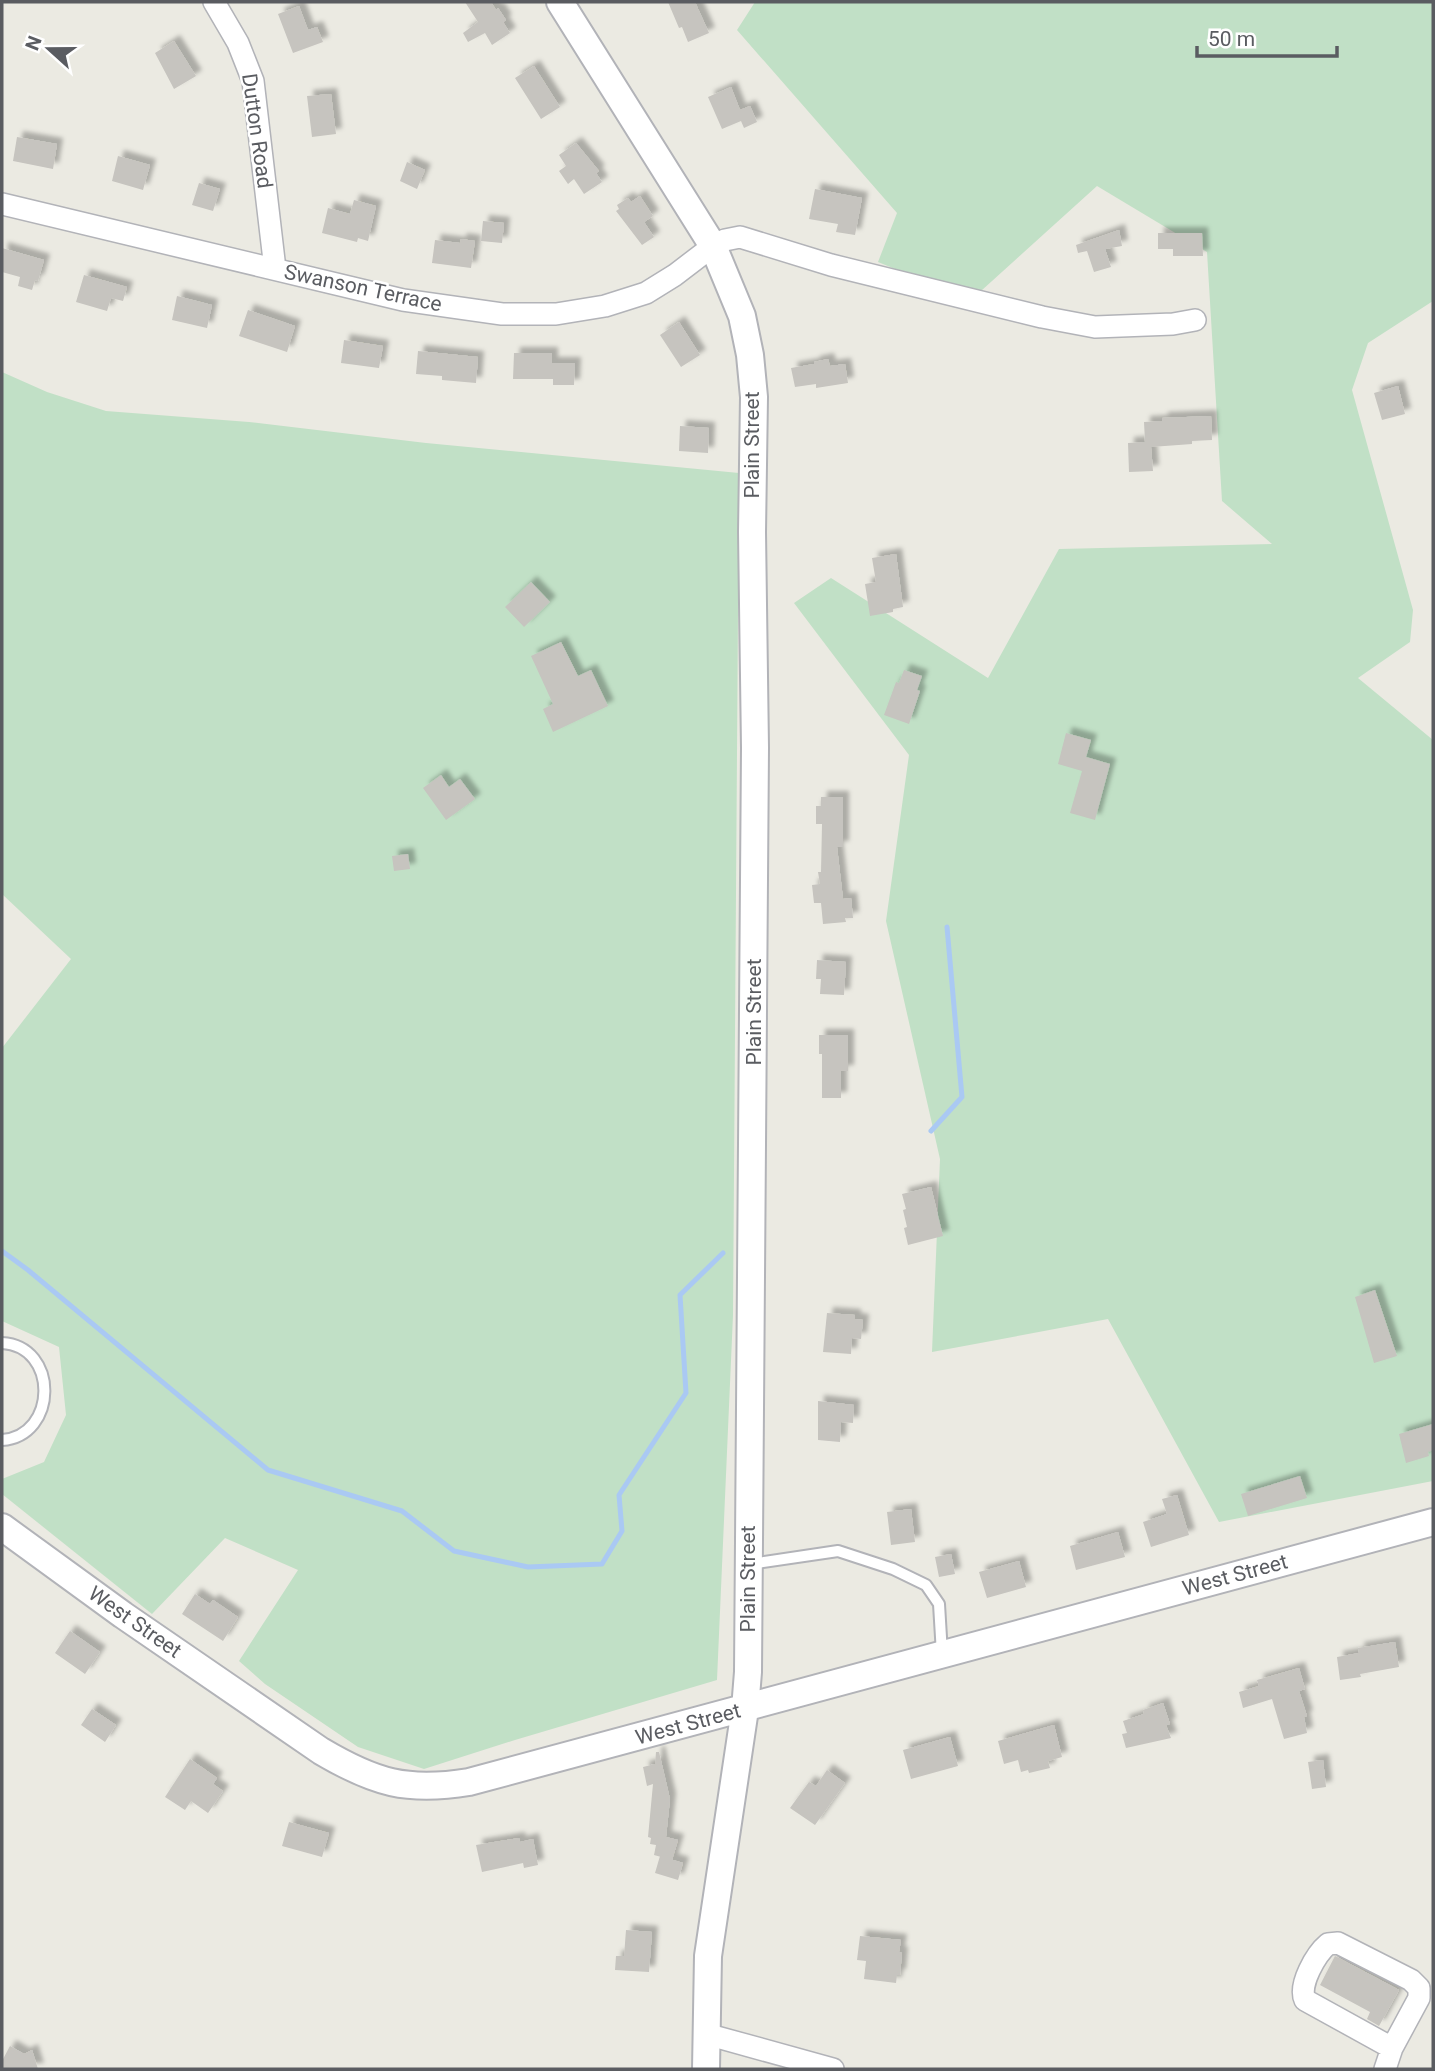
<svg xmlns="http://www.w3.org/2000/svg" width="1435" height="2071" font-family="Roboto,sans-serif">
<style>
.green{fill:#c1e0c6}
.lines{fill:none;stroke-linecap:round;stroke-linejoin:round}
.stream{stroke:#aac9f3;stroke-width:5}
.building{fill:#c6c4bf;filter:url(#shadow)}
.service-casing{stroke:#b2b3b8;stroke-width:14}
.minor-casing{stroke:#b2b3b8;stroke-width:24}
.tertiary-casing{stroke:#b2b3b8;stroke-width:30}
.service{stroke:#fff;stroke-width:10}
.minor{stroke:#fff;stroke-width:21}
.tertiary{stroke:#fff;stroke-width:26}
.labels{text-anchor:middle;stroke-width:5;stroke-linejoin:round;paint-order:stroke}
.street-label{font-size:21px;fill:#5a5c61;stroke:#fff}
</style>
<defs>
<filter id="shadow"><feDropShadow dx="6" dy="-6" stdDeviation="2" flood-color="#0004"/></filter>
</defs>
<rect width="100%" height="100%" fill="#ebeae2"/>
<path class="green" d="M755,2H1433V301L1368,343L1352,390L1413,610L1410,642L1358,678L1433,740V1481L1219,1522L1108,1319L932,1352L940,1159L886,921L909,755L794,603L831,578L988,678L1059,549L1272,544L1222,501L1207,252L1097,186L971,300L878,262L897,213L737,30Z
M2,372L47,392L106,411L249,422L426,443L739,473L733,1315L717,1680L515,1740L424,1769L358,1747L265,1684L239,1661L298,1570L225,1538L152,1614L2,1494V1479L44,1462L66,1415L59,1347L2,1321V1048L71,959L2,894Z"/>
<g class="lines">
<path class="stream" d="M931,1131L962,1097L947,927
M2,1251L28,1270L268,1470L402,1511L454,1551L528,1567L602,1564L622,1531L619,1495L686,1393L680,1295L723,1253"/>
</g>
<path class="building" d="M465,2H491L496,10L498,8L506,20L503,22L510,33L492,45L485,33L468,42L463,33L478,22Z
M668,2H695L709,33L688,42L682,27L679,28Z
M299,6L308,30L317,27L323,42L293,53L278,14Z
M174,41L196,76L174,89L155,53Z
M534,66L560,107L541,119L515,78Z
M731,87L740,110L750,106L757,122L744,128L741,121L722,129L708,97Z
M331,94L336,134L312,137L307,96Z
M17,137L57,144L53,169L13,161Z
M576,143L599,171L596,173L602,182L584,194L574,179L568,184L559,171L566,166L559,155Z
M118,156L150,165L143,190L112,181Z
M407,162L425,170L417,189L400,181Z
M199,183L220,189L213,211L192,205Z
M815,189L862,198L855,235L836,232L838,224L809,219Z
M640,196L653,216L644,222L654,237L642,245L616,211L619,209L617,205L628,198L631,202Z
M354,200L376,206L368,241L358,238L357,242L322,233L328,208L350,214Z
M483,221L504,223L502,243L481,241Z
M1119,230L1122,246L1105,249L1111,267L1094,272L1087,251L1078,253L1076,245Z
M1158,233H1202L1203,256H1173V249H1158Z
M461,239L475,241L471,268L432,263L435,240L460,243Z
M2,248L44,260L38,281L35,280L32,290L18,286L20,277L2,272Z
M84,275L127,287L123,301L111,298L107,311L76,302Z
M177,296L212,305L207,328L172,320Z
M248,310L295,326L287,352L239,336Z
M679,322L700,355L681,367L660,335Z
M344,340L383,346L379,368L341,363Z
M418,351L478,357L476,383L442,380V376L416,374Z
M514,353H552V363H575L574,385H553V379H513Z
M828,359L830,366L845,364L848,383L816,388V384L795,387L791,368L814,364V362Z
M1398,386L1405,414L1382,420L1374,393Z
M1211,416L1212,440L1192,441V444L1151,447L1153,471L1129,472L1128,443L1145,442L1144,422L1162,421V418Z
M680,426L709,428L708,453L679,451Z
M896,554L903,607L893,609V612L870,616L865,584L876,582L872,558Z
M531,582L550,602L524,627L505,607Z
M561,642L578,676L591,670L608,706L553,732L543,709L553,704L531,656Z
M904,670L922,676L917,690L920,691L909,724L884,715L896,682L899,683Z
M1066,733L1091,740L1086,757L1110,764L1095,820L1070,813L1082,771L1058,764Z
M441,775L449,787L460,779L475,799L446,820L423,788Z
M821,797H843V847H837L843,899L851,898L853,918H845L846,922L823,924L821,903H814L812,885L820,884L818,872H821L822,824H816V806H821Z
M408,854L410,869L394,871L392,856Z
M817,960L846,962L844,995L820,994L821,979H816Z
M819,1035H848V1071H841V1098H822V1054H819Z
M931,1187L943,1236L908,1245L904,1228L907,1227L903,1210L906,1209L902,1194Z
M1375,1290L1397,1356L1374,1363L1355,1297Z
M827,1313L855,1315V1319L863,1320L861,1339L852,1338L851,1354L823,1352Z
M818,1401L854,1405L853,1423L841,1422L840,1442L818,1440Z
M1433,1424V1450L1428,1452L1429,1456L1406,1463L1399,1434Z
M1300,1476L1307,1498L1248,1516L1241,1494Z
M1177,1495L1189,1535L1151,1547L1143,1522L1167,1514L1162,1499Z
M911,1509L915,1542L891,1545L887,1512Z
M1118,1532L1125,1557L1076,1570L1070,1546Z
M951,1554L955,1574L939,1577L935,1557Z
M1019,1561L1026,1587L987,1598L979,1572Z
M195,1594L210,1604L213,1600L238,1617L223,1641L182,1614Z
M70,1631L100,1652L85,1674L55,1653Z
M1395,1642L1399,1667L1360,1674L1361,1677L1340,1680L1337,1657L1359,1653L1358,1648Z
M1299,1668L1305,1689L1299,1691L1307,1716L1304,1717L1307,1733L1284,1739L1272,1699L1243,1708L1239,1692L1259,1686L1257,1680Z
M1163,1703L1170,1724L1166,1725L1171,1738L1126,1748L1122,1734L1127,1733L1123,1721L1144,1714L1143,1710Z
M92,1709L116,1725L105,1742L81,1725Z
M1054,1725L1062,1757L1048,1761L1050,1768L1029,1773L1028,1770L1021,1772L1018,1760L1004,1764L998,1741Z
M950,1737L958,1766L911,1779L903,1750Z
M656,1752H659L670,1799L666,1837L678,1840L672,1860L654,1855L656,1845L650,1844L651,1838L648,1837L653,1784L647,1786L643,1767L655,1764Z
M190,1759L217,1778L213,1784L223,1791L208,1813L191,1801L185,1810L165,1797Z
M1323,1760L1326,1787L1312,1789L1308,1762Z
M827,1770L845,1783L815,1825L790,1808L809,1782L816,1786Z
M289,1822L329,1833L322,1857L282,1846Z
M519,1838L520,1842L533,1839L538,1865L524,1868L523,1863L482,1872L476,1845Z
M660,1856L683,1863L678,1880L655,1873Z
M626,1930L652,1932L649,1972L615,1970L616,1956H624Z
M860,1936L901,1940L899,1952L902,1953L900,1975H897L896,1983L864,1979L866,1961L857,1960Z
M1335,1956L1399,1990L1379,2026L1367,2019L1370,2012L1320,1985Z
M10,2046L24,2054L32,2050L38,2069H2V2061Z"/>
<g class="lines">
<g class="service-casing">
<path id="service" d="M2,1343C59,1346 58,1436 2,1440
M750,1564L838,1551L893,1569L926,1585L939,1604L942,1654"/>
</g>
<g class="minor-casing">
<path id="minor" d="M214,2L238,43L253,81L275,269
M2,204L403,300L502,314H556L605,306L646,293L675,275L713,246L725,240L740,237L831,265L1042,317L1095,327L1173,324L1195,320
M706,2034L833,2069
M1385,2069L1392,2048L1419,1998V1988L1411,1980L1338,1943L1328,1944C1316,1954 1298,1985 1305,2000L1392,2048"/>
</g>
<g class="tertiary-casing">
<path id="tertiary" d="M560,2L713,246L742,316L750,355L754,397L752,532L755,748L748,1672L745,1709L708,1956L706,2069
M2,1527L123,1615L321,1751C375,1783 407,1792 469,1782L1433,1522"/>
</g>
<use href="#service" class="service"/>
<use href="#minor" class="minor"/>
<use href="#tertiary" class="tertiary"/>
</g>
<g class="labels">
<g class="street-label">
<text transform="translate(257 131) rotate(82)" y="7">Dutton Road</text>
<text transform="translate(363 288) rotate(12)" y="7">Swanson Terrace</text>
<text transform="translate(752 445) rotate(-90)" y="7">Plain Street</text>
<text transform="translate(754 1012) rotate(-90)" y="7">Plain Street</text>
<text transform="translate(1235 1575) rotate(-15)" y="7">West Street</text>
<text transform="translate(748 1579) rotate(-90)" y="7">Plain Street</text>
<text transform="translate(135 1622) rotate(35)" y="7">West Street</text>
<text transform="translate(688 1724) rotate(-15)" y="7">West Street</text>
</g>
</g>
<rect width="1435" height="2071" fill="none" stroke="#5a5c61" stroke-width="7"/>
<g transform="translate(49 49) rotate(291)" stroke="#ffffff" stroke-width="5" paint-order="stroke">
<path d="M0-5L12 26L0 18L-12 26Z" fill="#5a5c61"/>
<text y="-10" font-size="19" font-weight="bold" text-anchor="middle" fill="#5a5c61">N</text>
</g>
<path d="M1197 46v10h140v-10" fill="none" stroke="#5a5c61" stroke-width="3.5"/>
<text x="1208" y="46" font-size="21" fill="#5a5c61" stroke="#ffffff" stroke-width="5" paint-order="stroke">50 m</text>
</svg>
